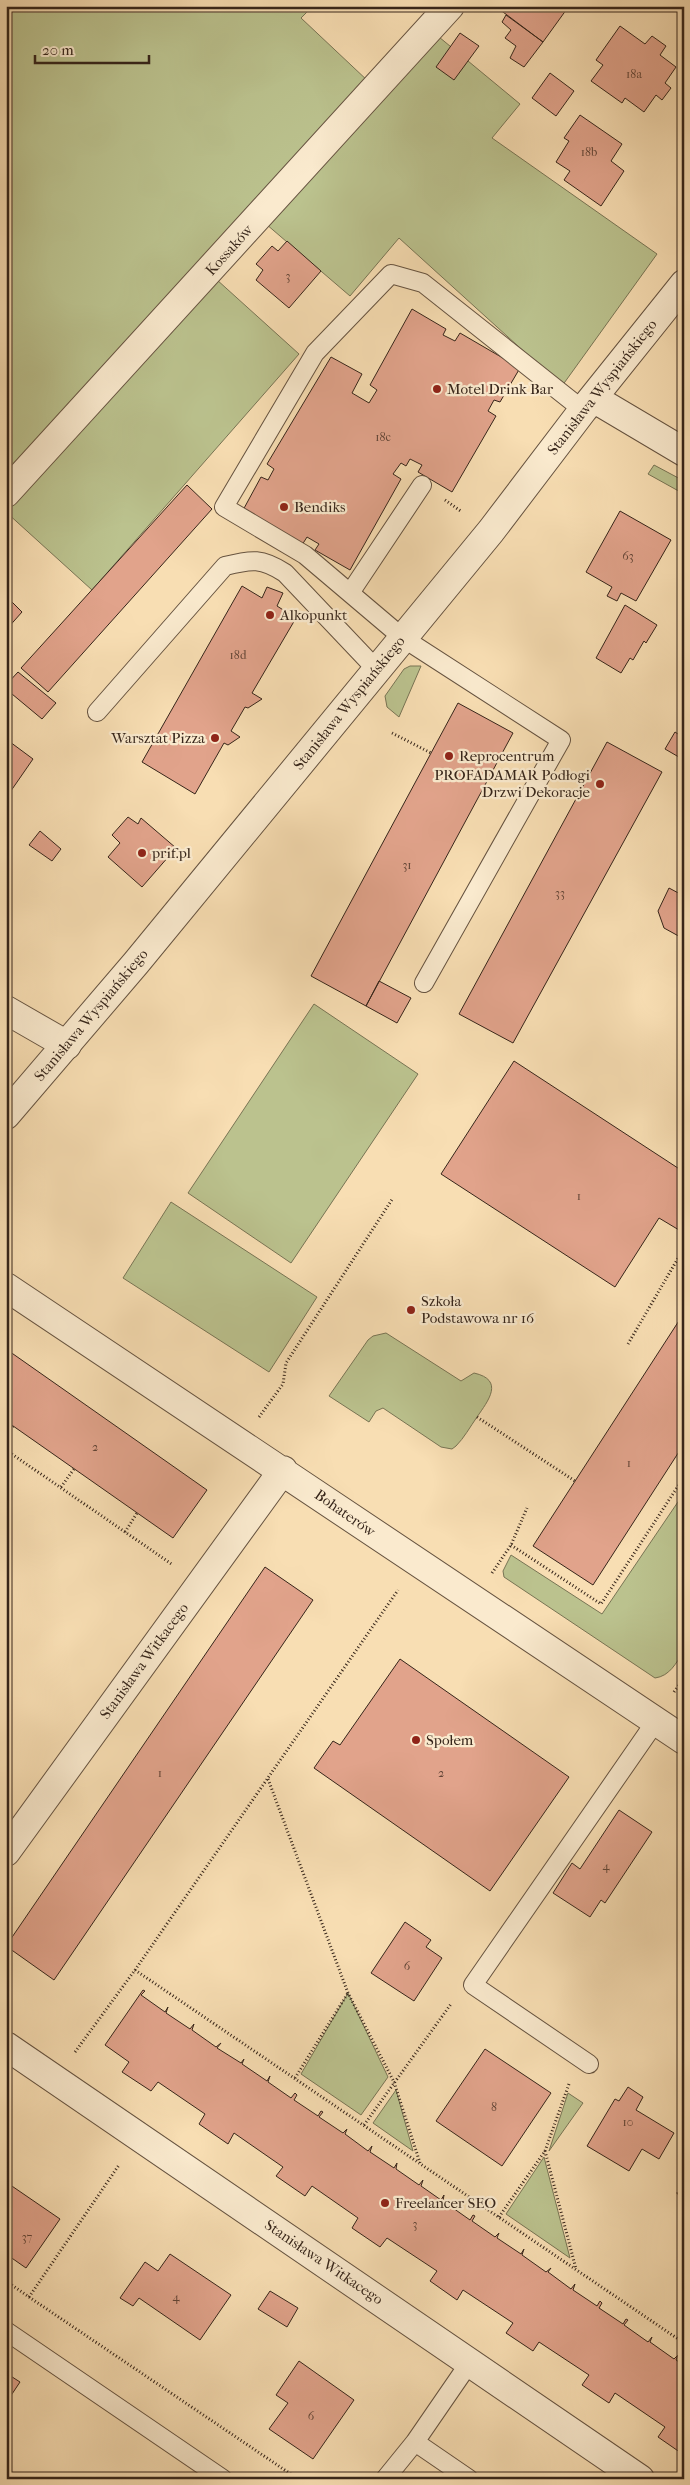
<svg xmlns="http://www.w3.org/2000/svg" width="690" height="2485" font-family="'IM FELL French Canon',serif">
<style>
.green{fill:#bbc28e;stroke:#787454}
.building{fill:#e1a38b;stroke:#36251a}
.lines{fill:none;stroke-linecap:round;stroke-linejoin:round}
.service-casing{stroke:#665340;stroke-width:20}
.minor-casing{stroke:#665340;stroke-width:30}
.tertiary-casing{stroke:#665340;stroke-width:30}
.path{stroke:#36251a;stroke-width:3;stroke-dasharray:1 2.5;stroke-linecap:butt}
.service{stroke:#faeace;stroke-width:18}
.minor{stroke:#faeace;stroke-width:28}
.tertiary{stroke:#faeace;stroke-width:28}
.poi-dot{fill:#8f2418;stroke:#faeace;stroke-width:2}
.labels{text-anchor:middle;stroke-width:4.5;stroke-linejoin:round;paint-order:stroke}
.number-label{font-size:12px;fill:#614436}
.street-label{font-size:15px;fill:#36251a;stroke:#faeace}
.poi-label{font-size:15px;fill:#36251a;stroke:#faeace;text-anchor:start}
</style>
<rect width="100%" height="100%" fill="#f8deb3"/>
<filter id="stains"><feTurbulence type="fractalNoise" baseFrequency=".004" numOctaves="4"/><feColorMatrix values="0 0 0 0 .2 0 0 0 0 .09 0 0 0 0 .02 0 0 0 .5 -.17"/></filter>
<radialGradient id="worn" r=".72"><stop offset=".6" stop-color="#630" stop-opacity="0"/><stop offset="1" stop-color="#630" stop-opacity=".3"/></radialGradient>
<path class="green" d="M18,6H307L310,9L301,18L369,82L6,482V18Z
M439,37L520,104L492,138L657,254L562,386L399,238L350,296L266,224Z
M216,279L299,354L92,590L6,512Z
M654,465L684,481V494L648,474Z
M410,666H421L399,717L387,707L385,696L404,669Z
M314,1004L418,1074L291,1263L188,1193Z
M171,1202L317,1297L269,1372L123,1278Z
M386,1333L461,1381L474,1373C505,1380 488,1401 477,1417C470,1427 464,1438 456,1446L452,1449L441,1447L383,1408L376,1411L369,1422L329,1396L368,1340L373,1336Z
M684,1493V1651C676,1663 670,1676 655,1678L504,1577L503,1571L511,1555L602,1614Z
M348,1993L388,2077L361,2115L301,2074Z
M396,2090L413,2151L373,2123Z
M568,2093L583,2103L549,2151Z
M544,2157L570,2258L506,2214Z"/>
<path class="building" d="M495,6H569L543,42Z
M506,15L543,42L524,67L510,58L516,46L505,38L511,30L502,22Z
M620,26L645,44L652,36L666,46L660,55L676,67L665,83L671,88L662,100L656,95L644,112L625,98L622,103L591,81L603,65L596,60Z
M460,33L479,46L454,80L436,67Z
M550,73L574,91L556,116L532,98Z
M580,115L622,144L611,161L624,171L601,206L564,180L570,171L556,162L569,141L564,138Z
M287,241L321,271L289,308L256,280L263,270L256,264L272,246L278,251Z
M412,309L446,329L443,335L455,341L460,333L520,368L500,402L494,400L488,411L496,416L452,492L418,472L422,465L410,459L406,466L401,463L393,474L401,479L350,570L315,550L319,544L307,537L302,545L242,512L261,477L268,480L274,469L267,464L331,357L362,374L352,393L369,403L377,390L370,385Z
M187,485L212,509L48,692L21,668Z
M620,511L671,540L636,601L621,593L617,601L607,596L612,587L586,572Z
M242,586L262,598L267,587L283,593L277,606L296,618L252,693L262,699L248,708L245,707L231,731L240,737L228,745L224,743L195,794L142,762Z
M6,596L22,612L6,630Z
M625,605L657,625L646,643L644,641L633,660L630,658L621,673L596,658Z
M18,672L56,703L42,719L6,689V685Z
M458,703L513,733L366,1006L311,976Z
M675,732L684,738V760L665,749Z
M6,739L33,759L6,798Z
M607,742L662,772L513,1043L459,1014Z
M128,817L138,824L141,818L176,848L142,887L108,857L120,843L112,835Z
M40,831L61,849L52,861L29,845Z
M669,888L684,896V939L664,928L658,911Z
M379,981L411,998L397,1023L366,1006Z
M514,1061L684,1172V1233L659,1218L615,1287L441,1174Z
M684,1313V1444L593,1585L533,1546Z
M6,1349L207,1490L173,1538L6,1421Z
M265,1567L313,1600L54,1980L6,1946Z
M400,1659L569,1777L490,1891L314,1768L333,1741L340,1745Z
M619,1810L652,1832L605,1903L601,1900L590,1917L553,1893L572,1863L580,1869Z
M405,1922L431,1940L426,1947L442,1958L414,2001L371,1973Z
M143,1990L145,1991L141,1995L165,2012L168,2007L166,2013L190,2029L194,2024L192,2030L216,2047L221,2043L217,2048L241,2063L244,2059L242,2064L267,2081L270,2076L268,2082L291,2098L295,2093L297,2095L294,2100L318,2116L321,2111L323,2112L319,2117L343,2133L347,2129L345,2134L368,2151L372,2146L370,2152L394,2168L397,2163L396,2169L419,2185L423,2180L421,2186L441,2200L444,2195L443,2201L470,2220L473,2215L475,2216L472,2221L495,2237L499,2233L497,2238L521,2254L524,2249L522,2255L546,2272L551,2268L548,2272L571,2289L575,2284L573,2290L597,2306L600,2301L602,2303L599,2308L623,2324L626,2319L628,2320L624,2325L648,2342L652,2337L650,2342L674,2359L678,2355L676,2360L684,2365V2455L658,2437L665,2427L615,2393L609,2403L582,2385L589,2375L539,2342L533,2351L506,2333L513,2323L463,2290L457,2300L430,2281L437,2271L387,2238L380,2247L352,2228L358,2218L312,2186L305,2196L276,2176L283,2167L234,2133L228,2144L199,2124L205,2114L158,2082L151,2091L122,2072L129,2062L105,2045Z
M485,2049L551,2093L502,2166L436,2121Z
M628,2087L643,2097L636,2110L674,2133L659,2159L642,2149L629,2171L587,2146L615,2099L619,2101Z
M6,2182L60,2219L26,2268L6,2254Z
M170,2254L231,2295L200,2340L139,2298L133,2306L120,2298L145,2262L158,2271Z
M270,2291L298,2308L287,2327L258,2309Z
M299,2361L354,2400L313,2459L269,2429L288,2403L276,2395Z
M6,2373L20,2382L6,2403Z"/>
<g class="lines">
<g class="service-casing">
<path id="service" d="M350,593L422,485
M97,712L225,566C252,559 262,558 285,573L377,670
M424,983L561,740L403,638L305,555L224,507L315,353L391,274L423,283L583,410
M589,2064L473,1985L656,1721
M6,2331L223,2479
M415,2442L469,2479
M385,2479L415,2442L470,2362"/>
</g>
<g class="minor-casing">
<path id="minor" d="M6,493L450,6
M6,1010L67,1045
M6,1287L684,1740
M6,1852L283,1470
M6,2046L640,2479"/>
</g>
<g class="tertiary-casing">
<path id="tertiary" d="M593,398L684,452
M6,1115L136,963L491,531L583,410L684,284"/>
</g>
<path class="path" d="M445,500L462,512
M392,733L431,753
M628,1344L684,1248
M259,1417L283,1384L286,1363L393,1198
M477,1417L575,1481
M6,1435L13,1426
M6,1450L173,1565
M61,1487L74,1469
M125,1532L137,1513
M511,1545L601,1604L684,1477
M492,1573L511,1545L527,1508
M674,1692L684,1678
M268,1779L348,1993L394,2082L420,2163
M135,1970L684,2343
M75,2052L135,1970L398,1590
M295,2078L348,1993
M364,2125L451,2004
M545,2151L576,2269
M684,2184L678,2193L684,2196
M499,2217L545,2151L569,2084
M6,2281L29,2297L119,2165
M29,2297L298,2479"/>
<use href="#service" class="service"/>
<use href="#minor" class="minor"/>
<use href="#tertiary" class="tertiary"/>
</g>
<g class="poi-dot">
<circle cx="437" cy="389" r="5"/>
<circle cx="284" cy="507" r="5"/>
<circle cx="270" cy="615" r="5"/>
<circle cx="215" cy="738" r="5"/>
<circle cx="449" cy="756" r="5"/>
<circle cx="600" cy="784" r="5"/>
<circle cx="142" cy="853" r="5"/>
<circle cx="411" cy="1310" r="5"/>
<circle cx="416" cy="1740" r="5"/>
<circle cx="385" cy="2203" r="5"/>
</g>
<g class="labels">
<g class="number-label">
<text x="634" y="78">18a</text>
<text x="589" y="156">18b</text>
<text x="288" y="280">3</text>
<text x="383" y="441">18c</text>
<text x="628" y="560">63</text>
<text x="238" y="659">18d</text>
<text x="407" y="869">31</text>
<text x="560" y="897">33</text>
<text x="579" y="1200">1</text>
<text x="95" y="1451">2</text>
<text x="629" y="1467">1</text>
<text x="160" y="1777">1</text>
<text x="441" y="1777">2</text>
<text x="606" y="1870">4</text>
<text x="407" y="1970">6</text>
<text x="494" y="2111">8</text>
<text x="628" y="2126">10</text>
<text x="415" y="2228">3</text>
<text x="27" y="2241">37</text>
<text x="176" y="2301">4</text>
<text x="311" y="2420">6</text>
</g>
<g class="street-label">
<text transform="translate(229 250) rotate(-48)" y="5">Kossaków</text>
<text transform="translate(602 387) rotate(-52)" y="5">Stanisława Wyspiańskiego</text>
<text transform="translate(349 703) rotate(-51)" y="5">Stanisława Wyspiańskiego</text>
<text transform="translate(91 1015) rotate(-50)" y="5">Stanisława Wyspiańskiego</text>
<text transform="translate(345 1513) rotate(35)" y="5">Bohaterów</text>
<text transform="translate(144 1661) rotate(-54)" y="5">Stanisława Witkacego</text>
<text transform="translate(324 2262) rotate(34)" y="5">Stanisława Witkacego</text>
</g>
<g class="poi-label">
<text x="447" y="394">Motel Drink Bar</text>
<text x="294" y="512">Bendiks</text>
<text x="280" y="620">Alkopunkt</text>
<text x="205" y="743" text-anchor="end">Warsztat Pizza</text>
<text x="459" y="761">Reprocentrum</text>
<text x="590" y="780" text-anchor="end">PROFADAMAR Podłogi<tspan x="590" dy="17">Drzwi Dekoracje</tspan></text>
<text x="152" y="858">prif.pl</text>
<text x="421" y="1306">Szkoła<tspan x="421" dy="17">Podstawowa nr 16</tspan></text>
<text x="426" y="1745">Społem</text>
<text x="395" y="2208">Freelancer SEO</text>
</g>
</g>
<rect width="690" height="2485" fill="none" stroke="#f8deb3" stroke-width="25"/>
<rect x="8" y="8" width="675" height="2470" fill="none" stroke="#36251a" stroke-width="2.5"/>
<rect x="12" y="12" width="665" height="2460" fill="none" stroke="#36251a"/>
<path d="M35 55v8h114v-8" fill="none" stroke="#36251a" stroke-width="2.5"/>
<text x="42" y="55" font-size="15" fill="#36251a" stroke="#faeace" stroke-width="4" paint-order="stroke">20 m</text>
<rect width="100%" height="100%" filter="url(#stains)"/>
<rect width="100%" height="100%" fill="url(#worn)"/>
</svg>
